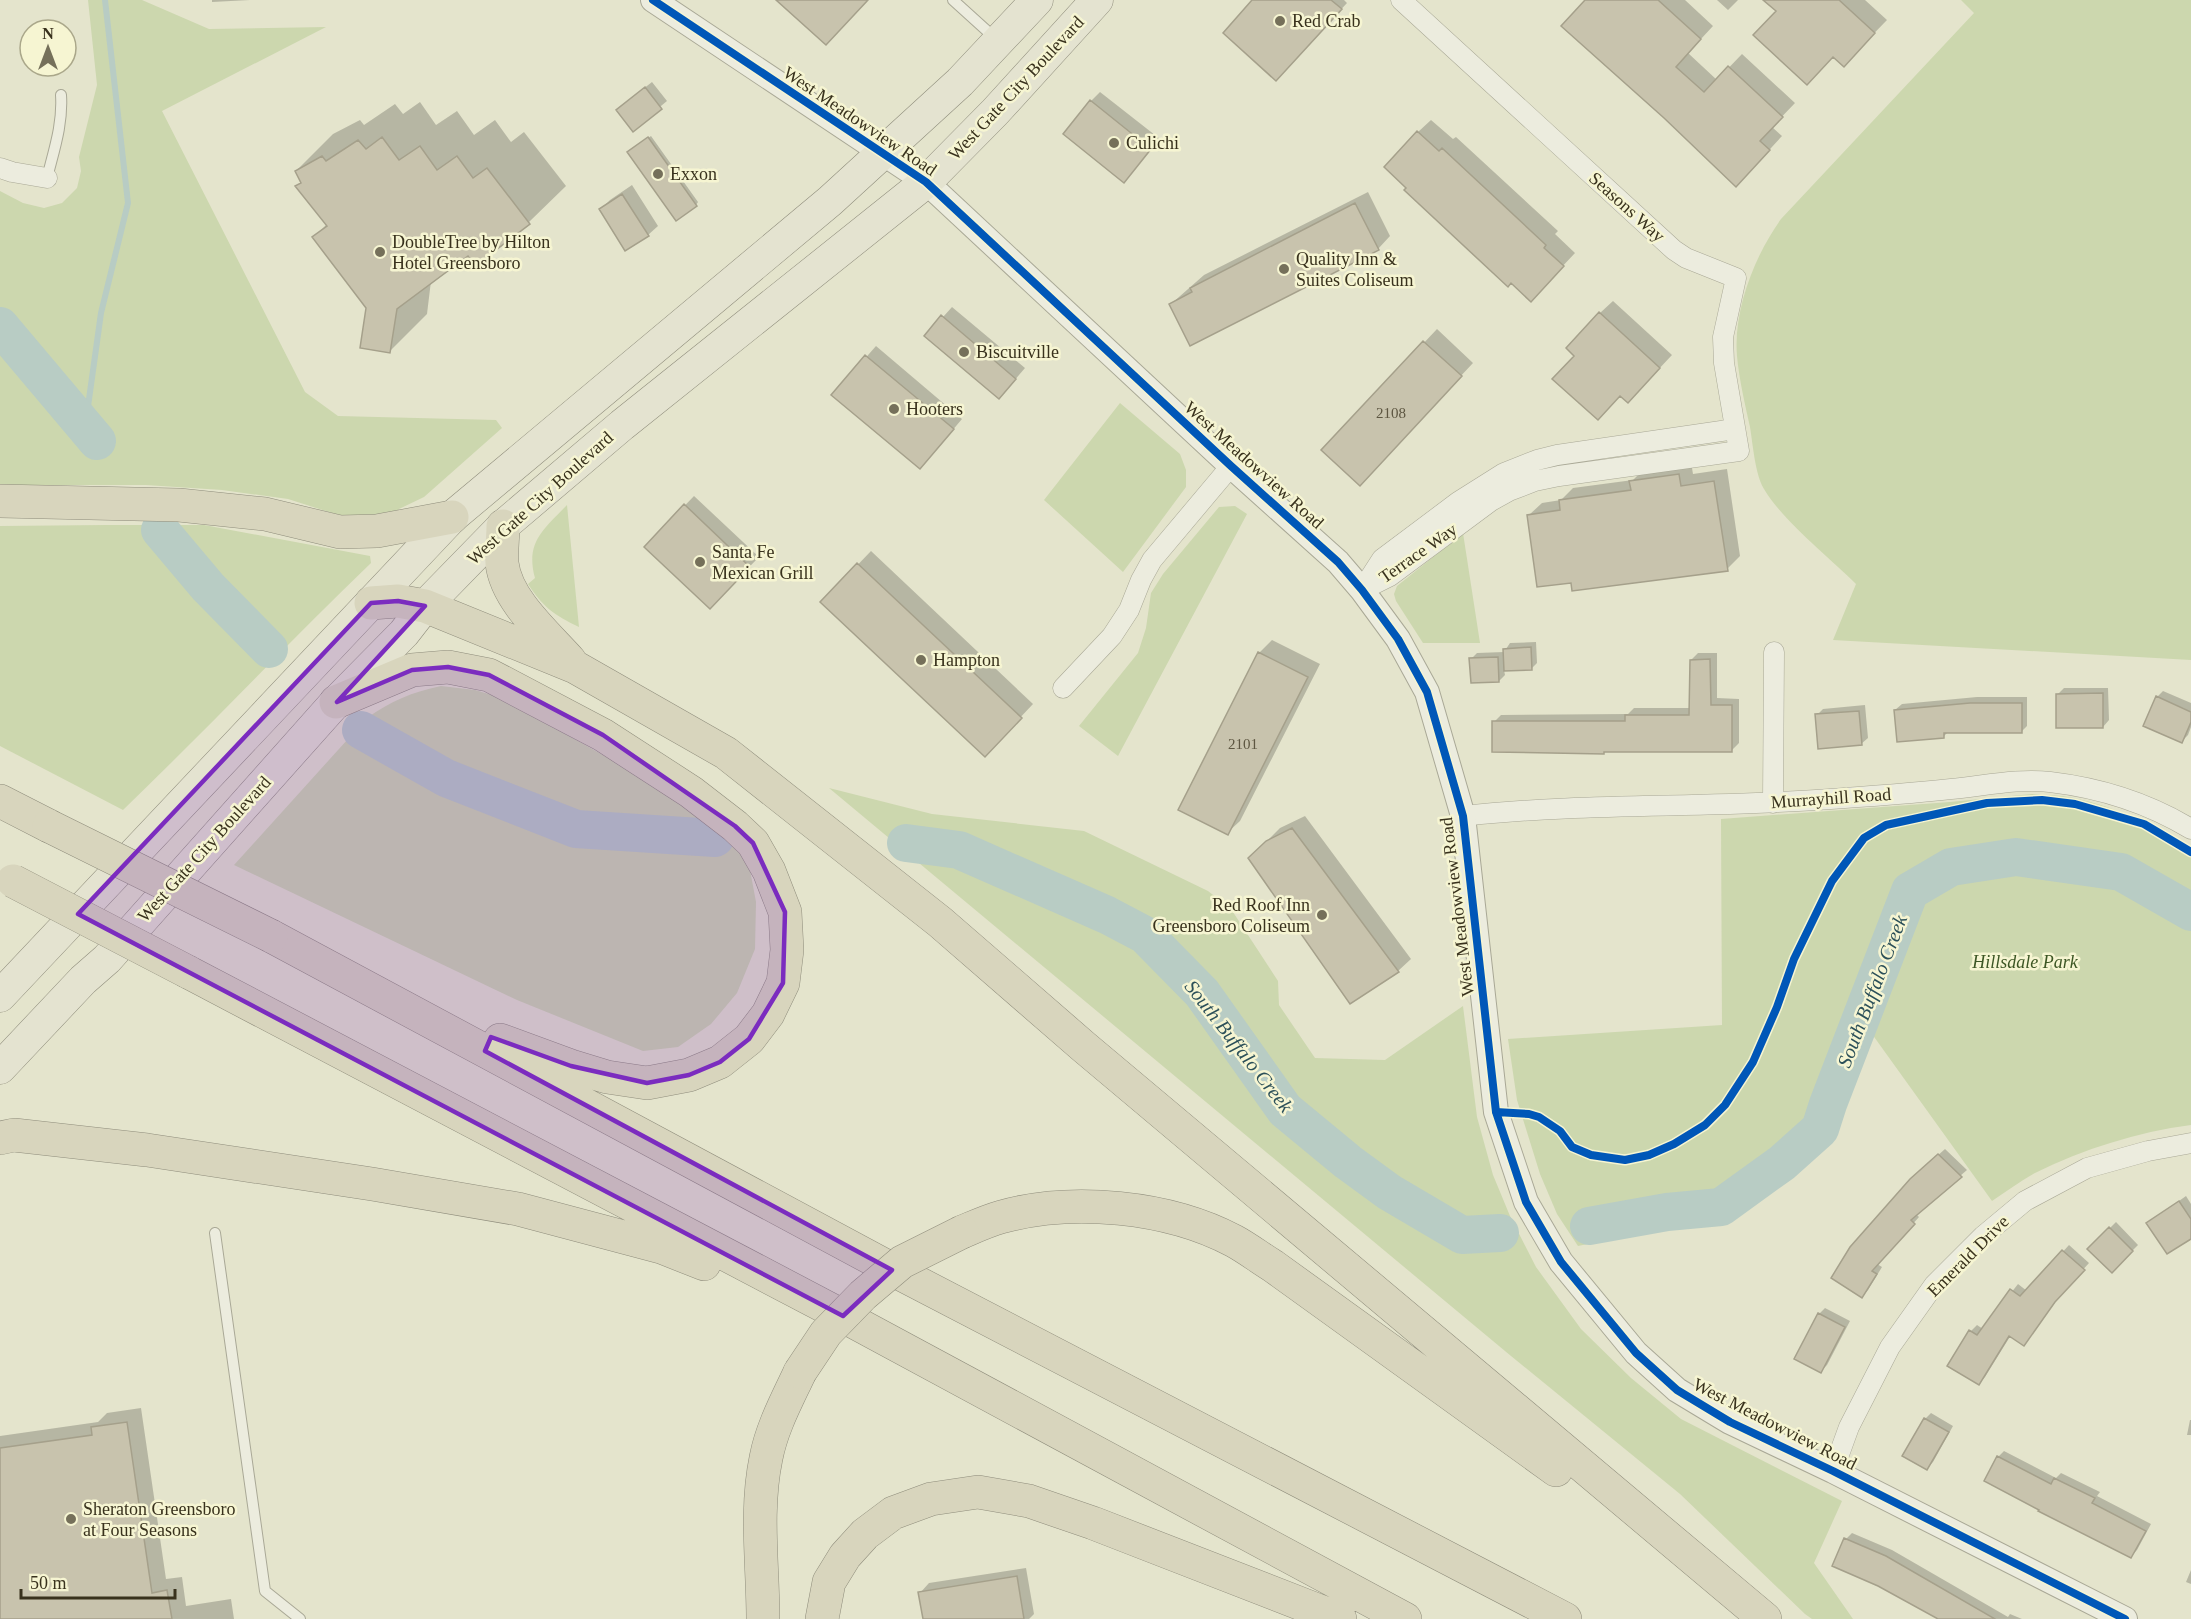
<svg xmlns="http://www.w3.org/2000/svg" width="2191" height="1619" font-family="'Times New Roman',serif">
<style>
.green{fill:#ccd7ae}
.shadow{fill:#0003}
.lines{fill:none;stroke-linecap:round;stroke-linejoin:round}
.stream{stroke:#b8ccc4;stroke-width:6}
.river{stroke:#b8ccc4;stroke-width:38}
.building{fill:#c8c3ad;stroke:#a5a08b;stroke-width:1.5}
.service-casing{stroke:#a9a896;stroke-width:12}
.minor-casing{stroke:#a9a896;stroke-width:21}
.tertiary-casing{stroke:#a9a896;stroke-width:26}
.primary-casing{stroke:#8f8d7c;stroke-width:33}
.motorway-casing{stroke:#8f8d7c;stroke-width:34}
.service{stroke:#ececde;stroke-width:10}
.minor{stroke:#ececde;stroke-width:20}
.tertiary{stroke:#ececde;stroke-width:24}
.primary{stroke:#e4e3d0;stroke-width:32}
.motorway{stroke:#d8d5bd;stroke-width:33}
.motorway-bridge-casing{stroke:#8f8d7c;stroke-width:34;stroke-linecap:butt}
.motorway-bridge{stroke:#d8d5bd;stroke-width:33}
.cycleway-casing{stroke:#f6f5d2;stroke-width:11}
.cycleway{stroke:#0057b8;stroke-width:8}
.marked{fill:#7b2cbf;fill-opacity:0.2;stroke:#7b2cbf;stroke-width:4.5;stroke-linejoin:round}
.poi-dot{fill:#75705a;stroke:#f6f5d2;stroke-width:2}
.labels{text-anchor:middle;stroke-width:5;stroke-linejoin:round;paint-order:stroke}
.number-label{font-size:15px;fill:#5d5641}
.poi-label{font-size:18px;fill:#39321d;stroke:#f6f5d2;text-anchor:start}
.street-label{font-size:18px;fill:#39321d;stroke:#f6f5d2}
.park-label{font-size:18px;font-style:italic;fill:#3c5624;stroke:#f6f5d2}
.water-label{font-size:20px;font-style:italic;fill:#2c5059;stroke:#f6f5d2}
</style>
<rect width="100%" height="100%" fill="#e4e4cc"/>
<path class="green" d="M88,0H142L209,29L326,27L162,111L305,392L338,416L496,420L502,428L424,497L399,509L393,517L357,521L288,499L222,490L146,485H0V191L23,203L44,208L62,203L77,188L81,171L79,157L97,85Z
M1961,0H2191V660L1833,640L1856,584C1829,557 1783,521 1764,489C1755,474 1753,445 1750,427C1745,404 1739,379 1737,356C1733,310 1755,255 1781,219L1974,13Z
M1120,403L1180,454L1186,470V487L1123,572L1044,500Z
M567,505L579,627C554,615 543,607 528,584L535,578C525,542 544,529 567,505Z
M1235,506L1247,514L1118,756L1079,726L1138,653L1146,628L1151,593L1163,574L1219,507Z
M106,525H204L370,556L371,563C287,644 207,729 123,810L0,746V526Z
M1463,533L1480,643H1423L1396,601L1394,594L1397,586Z
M441,686L475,690L502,698L656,785L747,854L756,902L755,949L737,993L711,1024L678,1047L643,1051L517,1000L234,865L367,718C391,701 412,692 441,686Z
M829,788L932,814L1084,831L1208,891L1231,909L1278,981L1279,1005L1315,1058L1385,1060L1463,1006L1477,1117L1493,1175L1510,1216L1536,1267L1581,1329L1631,1378L1681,1419L1842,1501L1814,1563L1853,1619H1812L1805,1614L1680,1494L1511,1356Z
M2032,794C2046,795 2060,795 2074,798C2116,807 2153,825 2191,846V1125C2137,1132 2084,1149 2035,1173C2020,1181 2006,1192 1992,1201L1872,1034L1832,1131L1776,1185L1722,1216L1578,1246L1557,1214L1540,1174L1517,1100L1508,1039L1722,1025L1721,819L1950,802Z"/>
<path class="shadow" d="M212,0H250L212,2Z
M1255,0H1344L1347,3L1282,73Z
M1587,0H1685L1713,26L1688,53L1717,80L1742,54L1795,103L1772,127L1782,136L1749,172Z
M1717,0H1738L1728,10Z
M1766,0H1865L1887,20L1856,52L1778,11Z
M652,82L667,101L633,129L624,104Z
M1100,92L1160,139L1124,181L1091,101Z
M420,102L436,125L457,111L474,135L495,120L511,142L524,132L566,186L529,222L475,264L468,254L431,281L427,314L390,351L367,308L314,237L327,224L297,186L302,182L296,171L333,134L360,120L364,125L395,104L403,114Z
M1431,120L1453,139L1456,137L1558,231L1555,234L1575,253L1543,287L1418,132Z
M651,136L698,202L696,205L631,150Z
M632,185L658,226L648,235L601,209L610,200Z
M1368,192L1390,236L1378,249L1171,304L1204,275Z
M1613,301L1672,355L1641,388L1620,394L1576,356L1600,313Z
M952,307L1025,368L1008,388L926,336Z
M1437,329L1473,363L1372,471L1323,450Z
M876,346L962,419L929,458L833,395Z
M1691,462L1693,474L1727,469L1740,556L1727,569L1572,581L1529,515L1542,503L1561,500L1573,488L1633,480L1644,469Z
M694,496L759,557L710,607L646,546Z
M871,551L1033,704L997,742L822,602Z
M1272,640L1320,664L1240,821L1227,833L1259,653Z
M1536,642L1537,663L1531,669L1504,670L1505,675L1499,681L1471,659L1477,653L1504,652L1510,643Z
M1698,653H1717V698L1739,699V743L1732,750H1606L1604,753L1494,722L1501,715L1628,714L1634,708H1691V660Z
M2064,688H2108L2109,720L2103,727L2058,694Z
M2163,691L2191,703V727L2188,735L2182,741L2157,697Z
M1977,697H2027V726L2021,732H1948L1943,737L1895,710L1902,704Z
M1865,705L1868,738L1861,744L1817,715L1823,709Z
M1305,816L1411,959L1398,971L1250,858L1280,828Z
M1945,1149L1967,1170L1916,1214L1919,1217L1877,1264L1882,1267L1868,1290L1862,1296L1833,1277L1918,1173Z
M2186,1196L2191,1204V1237L2148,1223Z
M2116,1222L2138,1245L2112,1271L2089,1249Z
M2069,1245L2089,1263L2061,1294L2029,1338L2011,1335L1985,1377L1979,1383L1949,1365L1971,1331L1977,1325L1983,1329L2018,1284L2027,1291Z
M1825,1308L1850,1321L1827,1365L1821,1371L1819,1314Z
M141,1408L166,1579L182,1577L186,1606L231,1599L234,1619H0V1436L98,1422L107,1413Z
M1931,1413L1953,1426L1933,1462L1927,1468L1925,1419Z
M2190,1420H2191V1435H2187Z
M2004,1451L2056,1478L2061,1473L2100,1492L2097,1496L2151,1524L2137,1550L2131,1556L1998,1457Z
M1852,1533L1892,1550L2008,1617L2010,1614L2022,1619H1940L1879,1584L1834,1565L1846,1539Z
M1026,1568L1034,1614L1029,1619H924L920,1593L929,1583Z
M2191,1570V1584L2186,1582Z"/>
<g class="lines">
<path class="stream" d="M85,428L101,313L128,203L105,0"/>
<path class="river" d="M0,326L97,441
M160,530L208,587L269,649
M361,730L446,778L576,829L715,838
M906,843L959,850L1107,915L1145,935L1202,993L1285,1110L1348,1162L1389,1192L1462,1235L1500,1233
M1589,1226L1667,1212L1721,1207L1782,1163L1820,1129L1828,1104L1910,891L1951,867L2016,857L2121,872L2191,912"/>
</g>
<path class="building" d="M776,0H868L826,45Z
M1252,0H1331L1342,9L1276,81L1223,33Z
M1585,0H1658L1701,39L1676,67L1704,92L1728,66L1783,117L1760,141L1770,150L1736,187L1664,118L1561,26Z
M1763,0H1839L1875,33L1844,67L1833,57L1807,85L1753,35L1776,11Z
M645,87L662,109L633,132L616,110Z
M1090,100L1151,149L1124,183L1063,134Z
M1417,131L1439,151L1442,148L1546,245L1544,248L1564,266L1531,302L1511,283L1508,287L1404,190L1406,188L1384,167Z
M382,137L399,160L420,146L437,170L457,156L473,178L487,168L530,224L475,266L468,256L397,309L390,353L360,348L366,308L312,237L327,226L295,186L301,183L295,171L322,156L326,161L358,140L366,149Z
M648,137L697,206L676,221L627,152Z
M622,194L649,236L625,251L599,209Z
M1355,203L1379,250L1190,346L1169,304L1192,292L1190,288Z
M1599,312L1660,368L1628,403L1620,396L1598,420L1552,379L1574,356L1566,348Z
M941,315L1016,379L999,399L924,336Z
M1423,341L1462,376L1360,486L1321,450Z
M865,355L954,429L920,469L831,395Z
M1679,474L1681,486L1714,481L1728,571L1572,591L1571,583L1537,587L1527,515L1560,510L1559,500L1631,490L1629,481Z
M684,504L750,567L710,609L644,547Z
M857,563L1022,718L985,757L820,602Z
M1531,647L1532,670L1504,671L1503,649Z
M1258,652L1308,677L1228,835L1178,810Z
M1498,657L1499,682L1471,683L1469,658Z
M1710,659L1711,705H1732V752H1604V754L1492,752V721H1625V715H1689L1690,660Z
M2103,693V728H2056V694Z
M2156,696L2191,712V722L2182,743L2143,726Z
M1970,703H2022V733H1944V738L1897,742L1894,710Z
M1859,711L1862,745L1818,749L1815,714Z
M1292,828L1399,972L1350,1004L1248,858L1266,841Z
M1938,1154L1962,1177L1911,1220L1915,1224L1872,1271L1877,1274L1862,1298L1831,1278L1850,1247L1910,1179Z
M2179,1201L2191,1219V1239L2167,1254L2146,1223Z
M2109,1227L2133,1251L2112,1273L2087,1249Z
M2062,1250L2085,1270L2055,1302L2024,1346L2009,1336L1979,1385L1947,1366L1969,1330L1977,1335L2010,1289L2020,1296Z
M1818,1313L1845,1327L1821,1373L1794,1359Z
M1924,1418L1949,1432L1927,1470L1902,1456Z
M127,1422L152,1593L167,1590L172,1619H0V1448L92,1435L91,1427Z
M1997,1456L2051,1484L2054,1478L2095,1498L2092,1503L2146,1531L2131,1558L2038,1511L2039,1510L1984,1481Z
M1844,1538L1886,1556L1995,1619H1938L1878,1586L1832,1566Z
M1017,1576L1024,1619H923L918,1592Z"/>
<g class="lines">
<g class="service-casing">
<path id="service" d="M953,0L996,39
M47,178C54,150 63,124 61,95
M215,1233L265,1591L300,1619"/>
</g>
<g class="minor-casing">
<path id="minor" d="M0,168L12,172L47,178
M1362,590L1390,576L1491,501L1509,491L1535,481L1559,476L1739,451L1724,363L1723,337L1736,278L1686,258L1674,250L1401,0
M1362,590L1382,559L1458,502L1504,473L1537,460L1557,455L1735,429
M1063,688L1112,636L1129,610L1141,580L1152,560L1231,466
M1773,803L1774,652
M1463,816C1580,803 1698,808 1816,800C1861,797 1906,794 1951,789C1984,786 2018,778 2050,782C2101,788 2148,803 2191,829
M1833,1471L1849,1427L1890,1347L1934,1285L1983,1236L2025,1201L2087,1168L2148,1151L2191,1143"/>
</g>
<g class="tertiary-casing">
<path id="tertiary" d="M653,0L926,182L1231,466L1338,562L1362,590L1398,639L1427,692L1463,816L1496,1112L1526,1202L1561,1262L1636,1353L1677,1390L1730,1422L1833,1471L2125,1619"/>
</g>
<g class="primary-casing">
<path id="primary" d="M0,996L452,517L830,201L960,82L1037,0
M0,1068L83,980L107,959L336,702L404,633L425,606L503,526L622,425L926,182L995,112L1097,0"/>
</g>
<g class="motorway-casing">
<path id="motorway" d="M0,501L179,505L265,514L340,532L377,531L452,517
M503,526C503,538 501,551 502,563C506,600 546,634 570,661
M371,603L398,601L425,606L575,667L726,753L940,922L1084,1047L1765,1619
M336,702L412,670L448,667L489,675L603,735L691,792L735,826L753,843L769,871L785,912L787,950L783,983L768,1014L749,1039L720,1062L689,1075L647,1083L607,1077L571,1066L500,1040
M0,801L49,826
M271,936L897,1272L1565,1619
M188,972L841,1315L1405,1619
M0,1138L14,1135L147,1150L372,1184L518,1209L661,1247L704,1264
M962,1232C974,1227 987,1221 1001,1217C1072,1197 1168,1206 1234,1241C1247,1248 1260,1258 1273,1266L1556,1470
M763,1619C763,1565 755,1511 766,1458C772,1427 787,1400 800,1372
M822,1619L829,1582L845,1556L865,1534L893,1513L931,1499L978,1492L1029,1501L1093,1523L1340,1619"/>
</g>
<use href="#service" class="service"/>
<use href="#minor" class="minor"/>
<use href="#tertiary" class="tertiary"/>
<use href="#primary" class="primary"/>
<use href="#motorway" class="motorway"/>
<g class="motorway-bridge-casing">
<path id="motorway-bridge" d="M49,826L271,936
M13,881L188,972
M800,1372L826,1333L863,1295L902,1262L962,1232"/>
</g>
<use href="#motorway-bridge" class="motorway-bridge"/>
<g class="cycleway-casing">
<path id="cycleway" d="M653,0L926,182L1231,466L1338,562L1362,590L1398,639L1427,692L1463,816L1496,1112L1526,1202L1561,1262L1636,1353L1677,1390L1730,1422L1833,1471L2125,1619
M1496,1112L1529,1114L1539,1117L1560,1131L1572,1147L1591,1155L1625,1160L1649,1155L1674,1144L1705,1125L1725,1105L1753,1062L1777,1007L1794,959L1832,881L1864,838L1886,825L1987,803L2042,800L2075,804L2144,824L2191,852"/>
</g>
<use href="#cycleway" class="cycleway"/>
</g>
<path class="marked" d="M398,601L425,606L337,702L412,670L448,667L489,675L603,735L735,826L753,843L785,912L783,983L749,1039L720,1062L689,1075L647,1083L571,1066L491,1037L485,1051L892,1270L843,1316L78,914L371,603Z"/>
<g class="poi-dot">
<circle cx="1280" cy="21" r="6"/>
<circle cx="1114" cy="143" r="6"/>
<circle cx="658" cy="174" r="6"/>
<circle cx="380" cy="252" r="6"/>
<circle cx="1284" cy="269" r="6"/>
<circle cx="964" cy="352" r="6"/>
<circle cx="894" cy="409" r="6"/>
<circle cx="700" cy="562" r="6"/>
<circle cx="921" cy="660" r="6"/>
<circle cx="1322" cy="915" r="6"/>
<circle cx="71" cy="1519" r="6"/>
</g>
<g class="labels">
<g class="number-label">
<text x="1391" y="418">2108</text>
<text x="1243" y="749">2101</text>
</g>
<g class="poi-label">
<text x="1292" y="27">Red Crab</text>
<text x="1126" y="149">Culichi</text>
<text x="670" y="180">Exxon</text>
<text x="392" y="248">DoubleTree by Hilton<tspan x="392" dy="21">Hotel Greensboro</tspan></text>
<text x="1296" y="265">Quality Inn &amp;<tspan x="1296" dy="21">Suites Coliseum</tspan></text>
<text x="976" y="358">Biscuitville</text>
<text x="906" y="415">Hooters</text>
<text x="712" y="558">Santa Fe<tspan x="712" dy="21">Mexican Grill</tspan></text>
<text x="933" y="666">Hampton</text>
<text x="1310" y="911" text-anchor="end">Red Roof Inn<tspan x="1310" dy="21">Greensboro Coliseum</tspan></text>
<text x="83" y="1515">Sheraton Greensboro<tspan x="83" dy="21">at Four Seasons</tspan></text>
</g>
<g class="street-label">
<text transform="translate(1016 88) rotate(-47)" y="6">West Gate City Boulevard</text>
<text transform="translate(860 121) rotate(34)" y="6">West Meadowview Road</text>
<text transform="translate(1627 207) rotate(42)" y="6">Seasons Way</text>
<text transform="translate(1254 465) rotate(42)" y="6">West Meadowview Road</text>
<text transform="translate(540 498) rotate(-42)" y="6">West Gate City Boulevard</text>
<text transform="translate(1418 553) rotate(-35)" y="6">Terrace Way</text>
<text transform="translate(1831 798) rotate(-4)" y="6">Murrayhill Road</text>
<text transform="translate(204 849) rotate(-48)" y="6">West Gate City Boulevard</text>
<text transform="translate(1457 907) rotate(-97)" y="6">West Meadowview Road</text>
<text transform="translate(1968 1256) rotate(-45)" y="6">Emerald Drive</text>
<text transform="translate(1775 1424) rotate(27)" y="6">West Meadowview Road</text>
</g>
<g class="park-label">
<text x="2025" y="968">Hillsdale Park</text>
</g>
<g class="water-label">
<text transform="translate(1872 991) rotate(-69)" y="7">South Buffalo Creek</text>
<text transform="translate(1239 1046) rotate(52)" y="7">South Buffalo Creek</text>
</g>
</g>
<g transform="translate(48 48)"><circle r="28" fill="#f6f5d2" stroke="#aaa78a" stroke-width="1.5"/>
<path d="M0-4.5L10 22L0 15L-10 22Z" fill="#75705a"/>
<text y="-9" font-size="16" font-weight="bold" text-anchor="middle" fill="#39321d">N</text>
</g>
<path d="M21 1589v9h154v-9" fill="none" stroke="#39321d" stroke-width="3"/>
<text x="30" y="1589" font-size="18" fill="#39321d" stroke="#f6f5d2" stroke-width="4.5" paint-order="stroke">50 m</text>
</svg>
